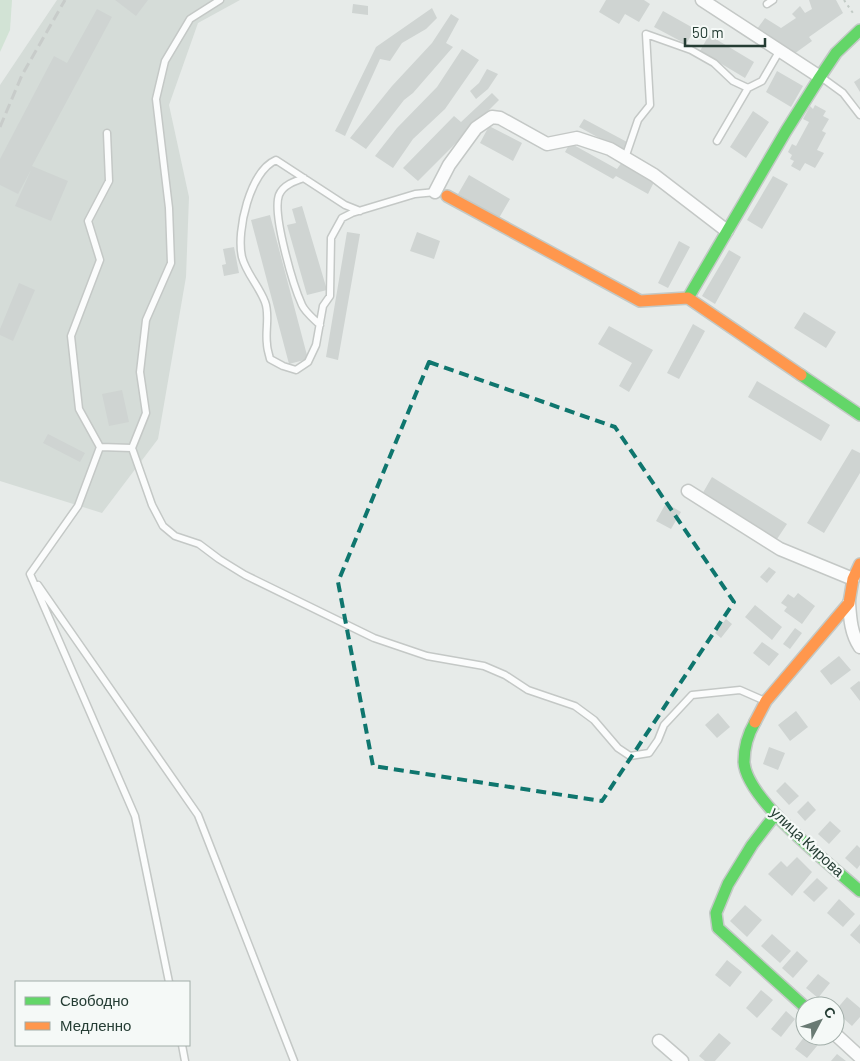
<svg xmlns="http://www.w3.org/2000/svg" width="860" height="1061" font-family="Barlow,sans-serif">
<style>
.built{fill:#d5dcd8}
.green{fill:#d2e3d5}
.building{fill:#cfd4d2}
.lines{fill:none;stroke-linecap:round;stroke-linejoin:round}
.lane-casing{stroke:#c4c8c6;stroke-width:9}
.street-casing{stroke:#c4c8c6;stroke-width:15}
.fast-casing{stroke:#c3c9c6;stroke-width:14}
.slow-casing{stroke:#c3c9c6;stroke-width:14}
.path{stroke:#c2cbc6;stroke-width:2;stroke-dasharray:2.5 4;stroke-linecap:butt}
.lane{stroke:#fbfcfc;stroke-width:6}
.street{stroke:#fbfcfc;stroke-width:12}
.fast{stroke:#63d668;stroke-width:11}
.slow{stroke:#ff974d;stroke-width:11}
.rail{stroke:#c8ccca;stroke-width:3;stroke-dasharray:10 5;stroke-linecap:butt}
.marked{fill:none;stroke:#0f766e;stroke-width:4;stroke-dasharray:10 6;stroke-linejoin:round}
.labels{text-anchor:middle;stroke-width:4.5;stroke-linejoin:round;paint-order:stroke}
.street-label{font-size:15px;fill:#253d34;stroke:#f5f9f7}
</style>
<rect width="100%" height="100%" fill="#e7ebe9"/>
<path class="built" d="M57,0H240L198,23L169,105L189,197L186,277L158,439L102,513L0,481V85Z"/>
<path class="green" d="M0,0H12L10,30L0,52Z"/>
<path class="building" d="M115,0H148L136,16Z
M606,0H644L650,4L639,22L625,14L619,24L599,12Z
M809,0H836L843,13L809,37L812,41L794,54L757,29L765,18L781,28L796,18L792,14L800,6L805,13L812,9Z
M353,4L368,6V15L352,13Z
M432,8L437,18L426,29L402,43L390,61L380,59L345,136L335,131L376,47Z
M97,9L112,17L32,166L68,181L51,221L15,206L31,170L18,194L0,185V159L54,56L67,63Z
M663,11L695,29L686,44L654,27Z
M451,14L459,19L446,43L453,47L413,93L404,100L366,149L350,138L392,86L432,43Z
M709,35L754,62L745,78L700,51Z
M462,49L479,60L445,109L413,139L393,168L375,156L397,128L437,87Z
M487,69L498,74L488,89L476,99L470,91L479,83Z
M777,71L803,86L791,107L766,92Z
M860,78V92L854,82Z
M492,93L499,100L418,181L403,168L454,116L461,122Z
M815,105L826,111L823,116L829,119L822,131L826,133L817,150L824,153L815,168L805,163L800,171L791,166L794,161L790,159L792,155L788,152L792,144L796,146L809,122L803,119L810,106L813,109Z
M753,111L769,122L746,158L730,147Z
M584,119L627,142L623,151L579,127Z
M489,126L522,143L513,161L480,143Z
M570,143L617,169L622,162L654,182L648,194L616,176L613,179L565,152Z
M469,175L510,199L499,218L458,194Z
M773,176L788,184L762,229L747,220Z
M302,206L327,290L307,295L287,225L296,223L292,209Z
M270,215L308,359L289,364L251,220Z
M347,232L360,234L338,360L326,357Z
M417,232L440,241L434,259L410,251Z
M679,241L690,247L668,288L658,283Z
M234,247L239,273L224,276L222,265L226,264L223,249Z
M729,250L741,257L715,304L702,296Z
M19,283L35,290L13,341L0,335V329Z
M804,312L836,332L826,348L794,328Z
M693,324L705,331L679,379L667,373Z
M609,326L653,350L629,392L619,386L632,363L598,344Z
M757,381L830,425L821,441L748,397Z
M122,390L129,422L109,426L102,394Z
M48,434L85,453L80,462L43,443Z
M852,449L860,453V473L824,533L807,523Z
M712,477L787,524L775,542L701,496Z
M666,503L681,512L671,529L656,521Z
M769,567L776,572L767,583L760,577Z
M798,593L815,606L802,624L784,611L787,607L781,603L788,594L794,598Z
M755,605L782,627L772,640L745,617Z
M726,619L732,624L721,638L715,633Z
M795,628L802,633L790,649L783,644Z
M762,642L779,654L769,666L753,653Z
M839,656L851,670L831,685L820,671Z
M859,681L860,682V701L850,688Z
M796,711L808,727L790,741L778,725Z
M718,713L730,727L717,738L705,725Z
M769,747L785,753L778,770L763,764Z
M785,782L799,796L789,805L776,791Z
M808,801L816,810L805,821L797,812Z
M830,821L841,831L829,844L818,834Z
M857,845L860,848V865L857,869L845,858Z
M797,857L812,872L792,896L768,874L781,861L787,867Z
M817,878L828,888L814,902L803,892Z
M839,899L855,914L843,927L827,913Z
M745,905L762,920L747,937L730,921Z
M860,924V944L850,935Z
M772,934L791,951L780,963L761,946Z
M797,951L808,961L793,978L782,968Z
M727,960L742,972L730,987L715,975Z
M818,974L830,983L818,998L806,988Z
M761,990L773,1000L757,1018L746,1008Z
M847,997L860,1008V1017L852,1026L835,1011Z
M786,1011L795,1019L781,1037L771,1029Z
M719,1033L731,1043L715,1061H705L699,1056Z
M805,1036H817L822,1040L807,1058L795,1049Z
M837,1054L846,1061H831Z"/>
<g class="lines">
<g class="lane-casing">
<path id="lane" d="M767,4L773,0
M821,77L843,93L860,115
M107,133L109,181L88,221L100,260L71,336L79,409L100,447L132,448L146,413L140,372L146,320L171,263L169,208L156,99L165,61L190,19L220,0
M717,141L748,88L762,81L780,50
M625,158L638,120L650,105L646,34L691,50L714,63L733,81L748,88
M304,178C295,181 283,185 279,195C272,214 293,285 302,305C305,312 314,319 320,325
M360,211L345,205L276,160C250,171 236,231 242,257C246,273 259,286 265,302C270,314 265,331 267,344C267,349 269,354 270,359L283,366L296,370L308,362L316,345L323,306L330,296L331,238L342,218L352,213L415,194L436,192
M100,447L78,506L30,574L135,816L169,982
M132,448L152,505L163,526L175,536L199,544L219,559L245,575L374,638L427,656L484,666L505,675L528,690L575,706L594,720L618,748L630,756L649,753L658,740L664,725L692,695L740,690L765,701
M38,585L198,815L294,1061
M182,1045L185,1061"/>
</g>
<g class="street-casing">
<path id="street" d="M702,0L820,77
M435,192L449,165L476,128L492,117L500,118L547,144L577,138L610,149L654,175L727,231
M688,491L780,549L853,579
M849,603C850,618 851,634 860,647
M835,1034L860,1057
M659,1041L682,1061"/>
</g>
<g class="fast-casing">
<path id="fast" d="M688,298L786,131L820,77L836,53L860,30
M801,375L860,415
M755,722C748,734 744,747 744,762C746,800 831,865 860,891
M775,815L752,845L728,884L716,913L718,928L805,1007"/>
</g>
<g class="slow-casing">
<path id="slow" d="M447,196L640,301L688,298L801,375
M755,722L766,701L849,603L853,579L860,564"/>
</g>
<path class="path" d="M844,0L855,16"/>
<use href="#lane" class="lane"/>
<use href="#street" class="street"/>
<use href="#fast" class="fast"/>
<use href="#slow" class="slow"/>
<path class="rail" d="M0,127L22,75L65,0"/>
</g>
<path class="marked" d="M429,362L615,427L734,602L602,801L373,766L338,582Z"/>
<g class="labels">
<g class="street-label">
<text transform="translate(807 842) rotate(43)" y="5">улица Кирова</text>
</g>
</g>
<rect x="15" y="981" width="175" height="65" fill="#f5f9f7" stroke="#a2aea9"/>
<rect x="25" y="997" width="25" height="8" fill="#63d668" stroke="#a2aea9"/>
<text x="60" y="1006" font-size="15" fill="#253d34">Свободно</text>
<rect x="25" y="1022" width="25" height="8" fill="#ff974d" stroke="#a2aea9"/>
<text x="60" y="1031" font-size="15" fill="#253d34">Медленно</text>
<g transform="translate(820 1021) rotate(49)"><circle r="24" fill="#f5f9f7" stroke="#a2aea9"/>
<path d="M0-4L9 19L0 12L-9 19Z" fill="#697a73"/>
<text y="-8" font-size="14" font-weight="bold" text-anchor="middle" fill="#253d34">С</text>
</g>
<path d="M685 38v8h80v-8" fill="none" stroke="#253d34" stroke-width="2.5"/>
<text x="692" y="38" font-size="15" fill="#253d34" stroke="#f5f9f7" stroke-width="4" paint-order="stroke">50 m</text>
</svg>
